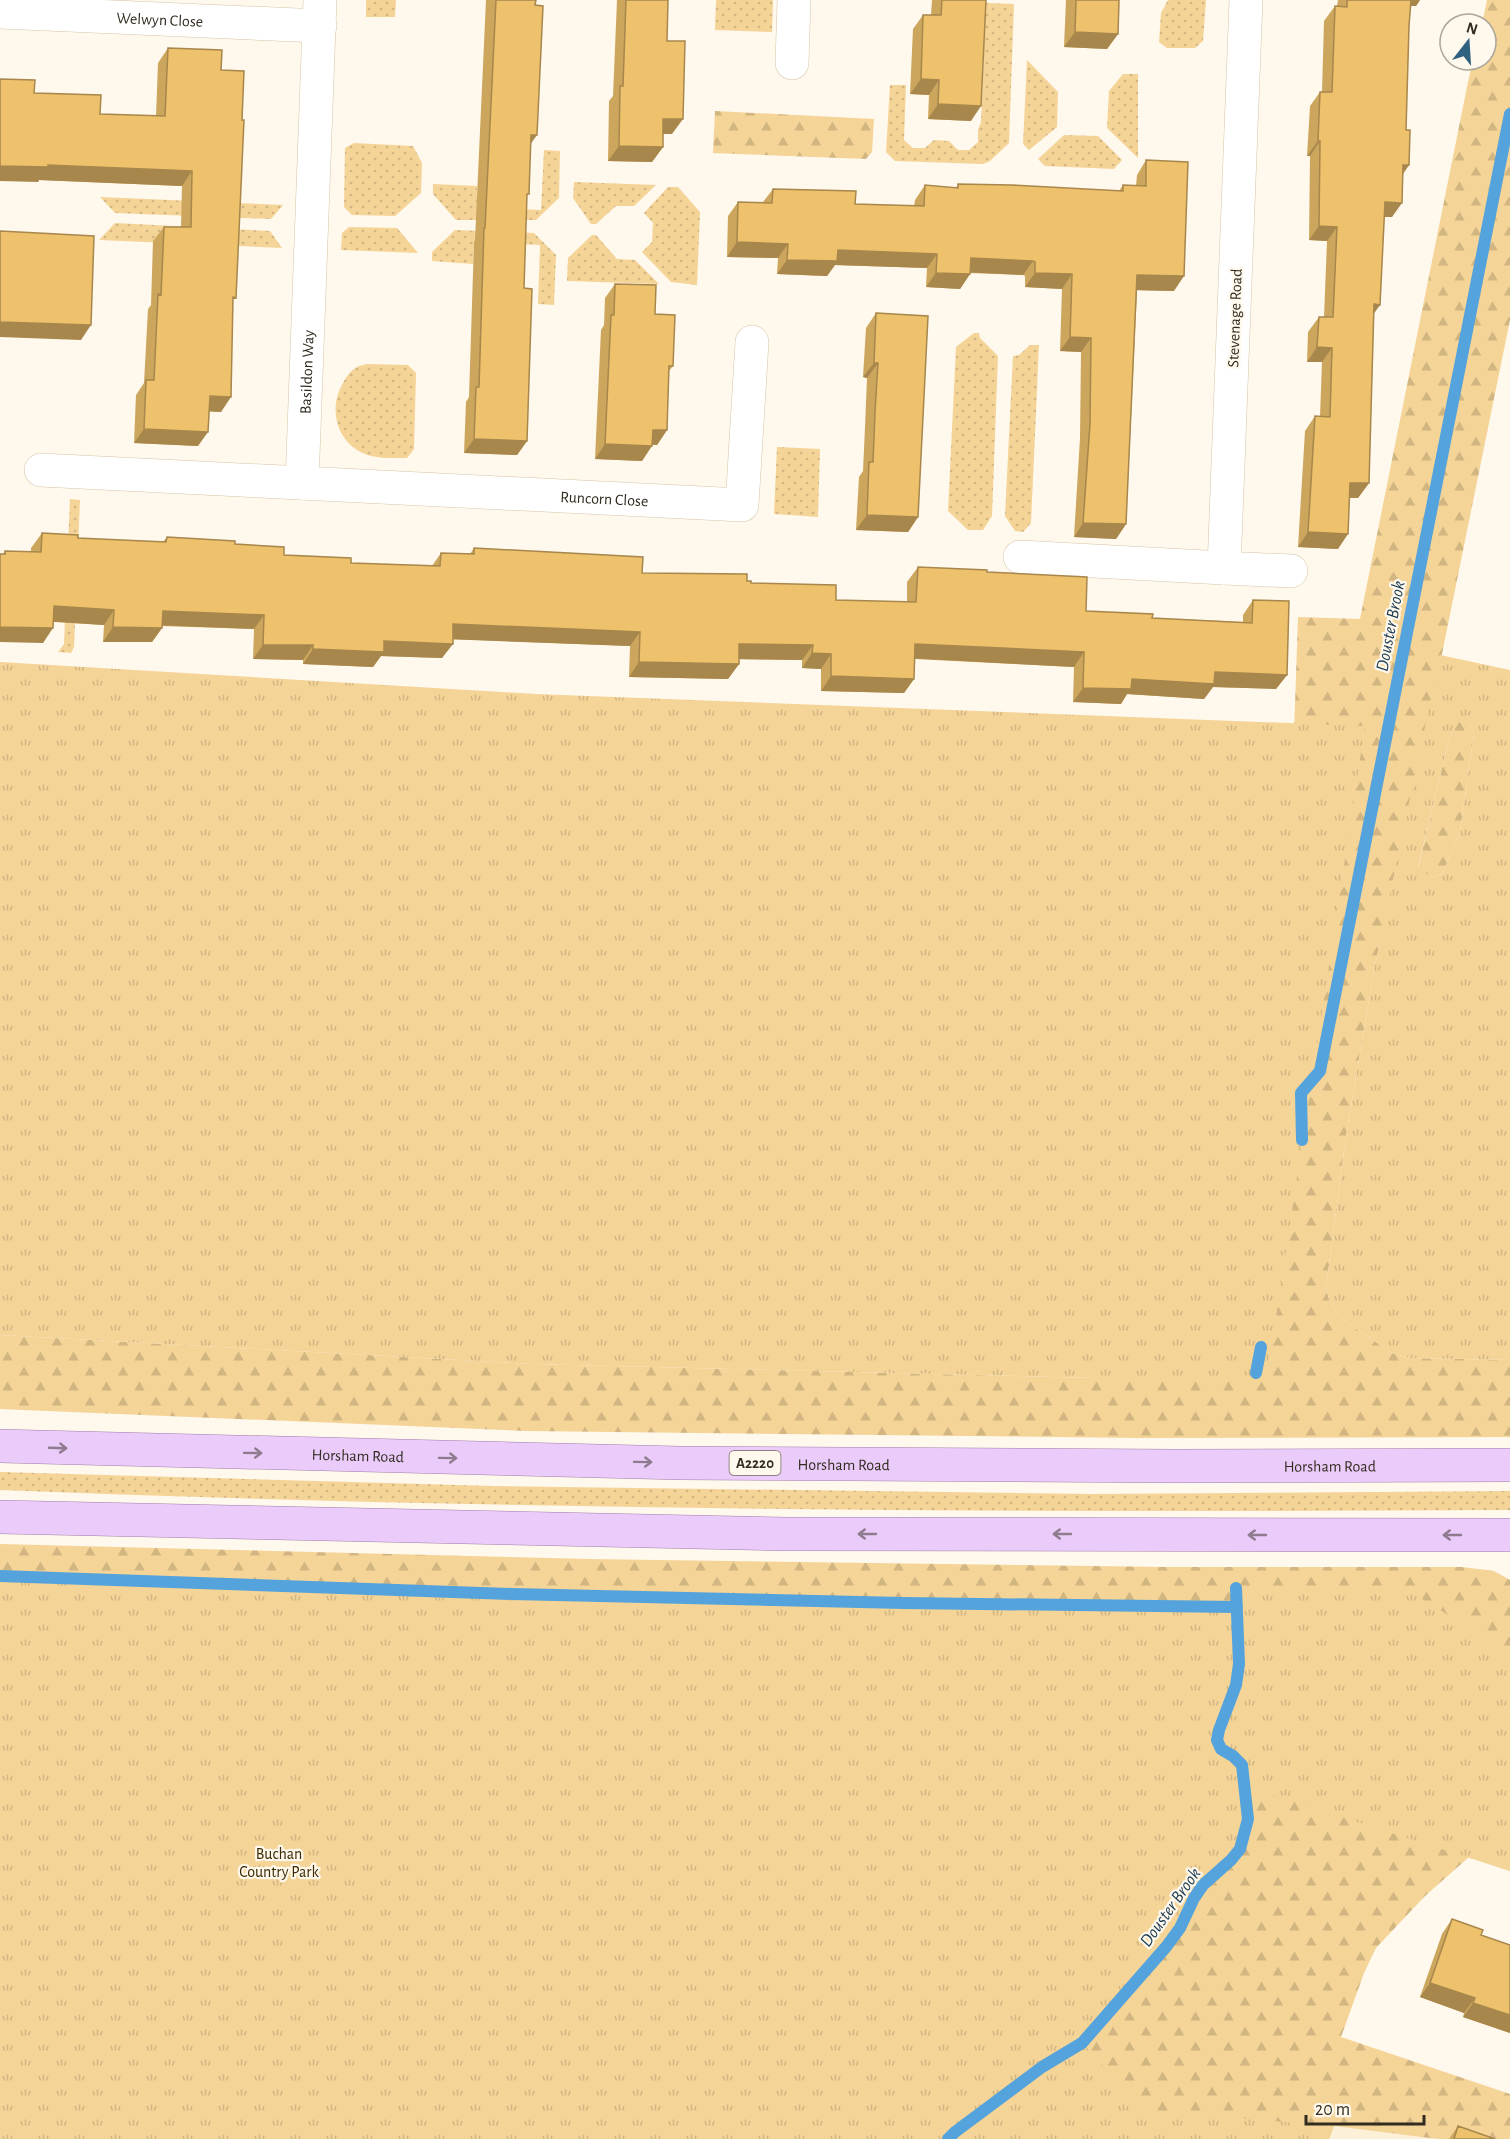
<svg xmlns="http://www.w3.org/2000/svg" width="1510" height="2139" font-family="'Alegreya Sans',sans-serif">
<style>
.built{fill:#fdf0d9}
.grass{fill:url(#grass-dots)}
.forest{fill:url(#forest-firs)}
.park{fill:url(#park-tufts);fill-rule:evenodd}
.lines{fill:none;stroke-linecap:round;stroke-linejoin:round}
.stream{stroke:#54a3dc;stroke-width:12}
.minor-casing{stroke:#d6c5a7;stroke-width:34}
.primary-casing{stroke:#a17dab;stroke-width:34}
.minor{stroke:#fff;stroke-width:33}
.primary{stroke:#eacbfa;stroke-width:33}
.wall{fill:#cda65e}
.shaded-wall{fill:#a7874c}
.building{fill:#eec16d;stroke:#a7874c;stroke-width:1.5}
.oneway{stroke:#8e7c8e}
.labels{text-anchor:middle;stroke-width:4.5;stroke-linejoin:round;paint-order:stroke}
.shield{fill:#fff8ec;stroke:#706a5e;stroke-width:1.5}
.shield-label{font-size:15px;font-weight:bold;fill:#332d21}
.street-label{font-size:16px;fill:#332d21;stroke:#fff8ec}
.park-label{font-size:16px;fill:#3a2903;stroke:#fff8ec}
.water-label{font-size:18px;font-style:italic;fill:#193b53;stroke:#fff8ec}
</style>
<defs>
<pattern id="grass-dots" width="8" height="8" patternUnits="userSpaceOnUse" patternTransform="scale(1.5)"><rect width="8" height="8" fill="#f5d497"/><path d="M2 2h.1M6 6h.1" fill="none" stroke="#d2b682" stroke-width="1.8" stroke-linecap="round"/></pattern>
<pattern id="forest-firs" width="22" height="20" patternUnits="userSpaceOnUse" patternTransform="scale(1.5)"><rect width="22" height="20" fill="#f5d497"/><path d="M5 1l3.5 6h-7zM16 11l3.5 6h-7z" fill="#d2b682"/></pattern>
<pattern id="park-tufts" width="24" height="20" patternUnits="userSpaceOnUse" patternTransform="scale(1.5)"><rect width="24" height="20" fill="#f5d497"/><path d="M3 7l-1-3M5 7V3M7 7l1-3M15 17l-1-3M17 17v-4M19 17l1-3" fill="none" stroke="#d2b682"/></pattern>
</defs>
<rect width="100%" height="100%" fill="#fff8ec"/>
<path class="built" d="M1334,2126L1426,2136L1438,2139H1329Z"/>
<path class="grass" d="M366,0H396L395,17H366Z
M716,0H773L772,32L715,30Z
M1168,0H1206L1203,41L1195,48H1167L1159,42L1161,13Z
M986,3L1014,4L1009,143L990,161L983,164L895,161L886,152L890,85H906L904,140L913,148H925L934,140L949,141L958,150H969L978,142V130L981,122Z
M1027,60L1058,92L1057,127L1029,150L1023,144Z
M1123,74H1138V158L1107,128L1109,91Z
M1064,135L1098,136L1122,160L1114,169L1045,166L1038,159Z
M354,143L413,146L422,163L421,193L395,216L352,215L344,207L345,148Z
M544,150L560,151L559,198L536,220H456L433,194V184L477,186V207L541,210Z
M574,182L656,185L634,206H616L596,224H591L573,198Z
M668,187H678L700,212L697,285L671,282L642,252L652,242L653,223L644,213Z
M100,197L283,205L271,219L115,213Z
M115,223L270,231L282,248L99,240Z
M349,227L397,228L418,253L341,250L342,233Z
M455,230L534,233L556,255L554,305L538,304L540,245L474,242L473,264L432,261V252Z
M592,235H596L617,259L635,260L659,284L567,281L568,258Z
M974,333H979L980,338L998,356L992,516L983,530H968L948,511L956,347Z
M1030,345H1039L1031,523L1023,532L1015,531L1005,516L1013,356L1019,355Z
M367,364L408,365L416,373L414,449L407,458C393,458 378,459 365,454C336,442 328,408 343,383C349,372 354,366 367,364Z
M777,447L820,449L818,517L774,514Z
M70,499L80,500L74,647L71,653L58,652L64,644Z
M0,1472L492,1486L1091,1494L1510,1491V1510C1007,1513 503,1510 0,1490Z"/>
<path class="forest" d="M1487,0H1510V320L1424,742L1374,970L1346,1136L1326,1288L1330,1303L1342,1319L1392,1353L1410,1358L1510,1360V1437L1139,1438L526,1431L0,1409V1335L532,1364L1094,1378L1102,1376L1294,734L1298,617L1360,619L1469,77L1473,60H1486V24H1482Z
M715,111L874,119L872,152L866,159L713,153Z
M1456,721L1470,723L1474,734L1460,831L1443,873L1432,878L1418,868L1449,739Z
M0,1544L589,1559L1168,1567H1462L1494,1571L1510,1580V1871L1469,1857L1425,1896L1376,1948L1364,1973L1341,2037L1510,2094V2139H1438L1334,2126L1329,2139H0Z"/>
<path class="park" d="M1440,655L1510,670V1360L1410,1358L1392,1353L1342,1319L1330,1303L1326,1288L1346,1136L1374,970ZM1456,722L1470,723L1474,734L1460,831L1443,873L1432,878L1418,867L1449,739Z
M0,662L536,694L1365,726L1267,1377L1095,1378L532,1364L0,1335Z
M0,1576L536,1594L1236,1607V1588L1409,1591L1510,1653V1871L1245,1786L1248,1819L1240,1849L1231,1860L1203,1885L1194,1898L1180,1928L1166,1947L1083,2043L1142,2110L1334,2126L1329,2139H0Z"/>
<g class="lines">
<path class="stream" d="M1302,1140L1301,1093L1320,1071L1510,114
M1256,1373L1261,1347
M0,1576L512,1594L903,1603L1237,1607
M948,2139L955,2132L1042,2067L1082,2043L1166,1947L1180,1928L1194,1898L1203,1885L1231,1860L1240,1849L1248,1819L1242,1765L1233,1756L1221,1749L1217,1740L1219,1730L1236,1685L1239,1664L1236,1588"/>
<g class="minor-casing">
<g id="minor">
<path d="M1246,0L1224,568L1291,571"/>
<path id="s1" d="M0,12L320,26"/>
<path d="M792,63L794,0"/>
<path id="s2" d="M41,470L742,505L752,342"/>
<path id="s3" d="M302,483L320,0"/>
<path d="M1020,557L1224,568"/>
</g>
</g>
<g class="primary-casing">
<g id="primary">
<path id="s4" d="M0,1446L680,1463L1174,1466L1510,1465"/>
<path d="M0,1517L787,1534L1510,1535"/>
</g>
</g>
<use href="#minor" class="minor"/>
<use href="#primary" class="primary"/>
</g>
<path class="wall" d="M486,0H536L531,143L527,197L524,288L527,441L517,455L464,453L466,402L469,397L474,242L475,240Z
M617,0H668L667,41L672,134H663V147L652,162L608,161L609,101L613,96Z
M932,0H986L971,121L928,119L929,95L910,94L913,29L923,15H931Z
M1066,0H1119L1118,34L1107,49L1064,47Z
M1338,0H1420L1416,6H1411L1409,26L1406,130L1409,165L1403,174L1392,217H1384L1374,313L1369,483L1358,498H1349L1338,549L1298,547L1305,431L1315,416L1320,417L1322,362H1307L1308,332L1319,317H1324L1327,241L1309,240L1310,156H1307L1310,106L1320,92H1322L1324,21L1335,6H1337Z
M168,48L221,70L233,302L221,412L209,411L198,446L134,443L136,395L144,383L148,309L151,305L153,241L164,227H181L182,186L39,180L38,182L34,93L100,114L156,116L158,63Z
M1146,160L1174,291L1137,290L1126,524L1116,539L1074,537L1080,438L1081,352L1060,351L1062,289L1025,287V276L1023,275L970,273V274L960,289L926,287L927,268L835,265L827,276L777,274L778,258L727,257L728,216L738,202H763L773,189L855,204L914,206L915,200L925,185L956,188L958,184L1119,191L1123,185L1136,186L1137,175Z
M615,284L655,314L673,366L669,371L667,430L657,445L652,444L642,461L595,459L601,330L604,325L605,298Z
M876,313L918,517L908,532L856,530L859,477L863,471L865,427L867,378L863,377L866,328Z
M42,533L78,538L163,542L167,537L235,544L284,555L351,563L432,566L441,553L470,554L474,548L642,573L747,581L751,583L836,600L907,602V582L918,567L987,572L1086,611L1152,618L1243,622V615L1253,600L1287,675L1276,689L1213,687L1204,699L1127,694L1121,704L1073,702L1074,667L915,659L914,679L904,693L821,691V669L802,668V660L739,659V664L728,679L629,677L630,646L453,639L442,658L381,656L373,667L303,664V660L253,659L254,629L162,626V628L152,642H103L104,625L54,622L43,643L3,554L5,551L31,552V548Z
M1452,1919L1481,1935L1510,2033L1463,2017L1464,2013L1420,1997L1442,1934Z
M1458,2126L1495,2139H1449Z"/>
<path class="shaded-wall" d="M1406,0H1420L1416,6H1402Z
M1075,32L1118,34L1107,49L1064,47Z
M921,79L939,80L929,95L910,94Z
M938,104L981,106L971,121L928,119Z
M663,119H683L672,134H653Z
M531,135H537L527,149Z
M1318,141H1320L1310,156H1307Z
M619,146L663,147L652,162L608,161Z
M48,165L192,171L182,186L39,180L38,182L0,181V166Z
M1403,165H1409L1399,179Z
M1385,202L1402,203L1392,217H1375Z
M1319,226L1337,227L1327,241L1309,240Z
M737,242L788,244L778,258L727,257Z
M838,250L937,254L927,268L835,265L827,276L777,274L787,260Z
M971,258L1033,261L1023,275L961,272Z
M936,273L970,274L960,289L926,287Z
M1035,273L1072,274L1062,289L1025,287Z
M1137,275L1184,276L1174,291L1127,290Z
M1374,304L1380,305L1370,319Z
M0,322L91,325L81,340L0,337Z
M1070,337L1091,338L1081,352L1060,351Z
M1317,347L1332,348L1322,362H1307Z
M874,363H878L867,378L863,377Z
M210,396L231,397L221,412L200,411Z
M144,429L208,432L198,446L134,443Z
M653,430H667L657,445L643,444Z
M474,439L527,441L517,455L464,453Z
M605,444L652,446L642,461L595,459Z
M1350,483H1369L1358,498L1339,497Z
M867,515L918,517L908,532L856,530Z
M1083,523L1126,524L1116,539L1074,537Z
M1308,532L1348,534L1338,549L1298,547Z
M54,606L114,610L104,625L44,621Z
M163,611L264,615L254,629L152,625Z
M453,624L640,632L630,646L443,639Z
M0,627L53,628L43,643L0,642Z
M113,627L162,628L152,642H103Z
M384,641L453,644L442,658L381,656L373,667L303,664L313,649Z
M739,644L813,645L802,660L729,659Z
M915,644L1084,652L1074,667L905,658Z
M263,645H313L303,660L253,659Z
M812,653L831,654L821,669L802,668Z
M639,662L739,664L728,679L629,677Z
M1215,672L1287,675L1276,689L1213,687L1204,699L1127,694L1121,704L1073,702L1083,688L1132,679Z
M831,676L914,679L904,693L821,691Z
M1430,1983L1475,1998L1464,2013L1420,1997Z
M1473,2003L1510,2015V2033L1463,2017Z"/>
<path class="building" d="M496,0H536L535,5L543,6L537,135H531L529,194H527L524,288L532,289L527,441L474,439L476,387H479L484,228H485Z
M626,0H668L667,41H685L683,119H663V147L619,146L620,86H623Z
M942,0H986L981,106L938,104L939,80L921,79L923,15H941Z
M1076,0H1119L1118,34L1075,32Z
M1347,0H1411L1409,26L1406,130H1410L1409,165H1403L1402,203L1385,202L1380,305L1374,304L1369,483H1350L1348,534L1308,532L1315,416L1330,417L1332,348L1317,347L1319,317H1333L1337,227L1319,226L1320,141H1318L1320,92H1332L1335,6L1347,7Z
M168,48L222,50L221,70L244,71L242,120H244L236,298L233,297L231,397L210,396L208,432L144,429L146,380H154L158,294L161,295L164,227H191L192,171L48,165V167L0,166V79L35,80L34,93L101,95L100,114L165,116Z
M1146,160L1188,162L1184,276L1137,275L1126,524L1083,523L1090,424L1091,338L1070,337L1072,274L1035,273V262L1033,261L971,258L970,274L936,273L937,254L838,250L837,261L787,260L788,244L737,242L738,202L772,203L773,189L856,191L855,204L924,206L925,185L958,188V184L1011,185L1123,191V185L1146,186Z
M0,231L94,236L91,325L0,322Z
M615,284L656,285L655,314L675,315L673,366H669L667,430H653L652,446L605,444L611,315H614Z
M876,313L928,316L918,517L867,515L869,462H873L875,412L878,363H874Z
M42,533L78,535V538L166,542L167,537L235,541V544L284,547V555L351,558V563L440,566L441,553L474,554V548L643,557L642,573L747,574V581H751V583L836,585V600L916,602L918,567L987,570V572L1087,577L1086,611L1153,614L1152,618L1252,623L1253,600L1289,601L1287,675L1215,672L1214,684L1132,679L1131,689L1083,688L1084,652L915,644L914,679L831,676V654L812,653L813,645L739,644V664L639,662L640,632L453,624V644L384,641V652L313,649V645H263L264,615L163,611L162,628L113,627L114,610L54,606L53,628L0,627V554H5V551L41,552Z
M1452,1919L1483,1930L1481,1935L1510,1945V2015L1473,2003L1475,1998L1430,1983Z
M1458,2126L1495,2139H1454Z"/>
<defs><path id="oneway-shaft" d="M-6 0H5M1.5-3L5.5 0L1.5 3" fill="none" stroke-width="1.6" stroke-linecap="round" stroke-linejoin="round" transform="scale(1.5)"/></defs>
<g class="oneway">
<use href="#oneway-shaft" transform="translate(58 1448) rotate(2)"/>
<use href="#oneway-shaft" transform="translate(253 1453) rotate(1)"/>
<use href="#oneway-shaft" transform="translate(448 1458) rotate(1)"/>
<use href="#oneway-shaft" transform="translate(643 1462) rotate(1)"/>
<use href="#oneway-shaft" transform="translate(867 1534) rotate(-180)"/>
<use href="#oneway-shaft" transform="translate(1062 1534) rotate(-180)"/>
<use href="#oneway-shaft" transform="translate(1257 1535) rotate(-180)"/>
<use href="#oneway-shaft" transform="translate(1452 1535) rotate(-180)"/>
</g>
<g class="labels">
<rect class="shield" x="729.5" y="1451" width="51" height="24" rx="4.5"/>
<g class="shield-label">
<text x="755" y="1468">A2220</text>
</g>
<g class="street-label">
<text dy="6" stroke="none"><textPath href="#s1" startOffset="160">Welwyn Close</textPath></text>
<text transform="translate(1234 318) rotate(-88)" y="6">Stevenage Road</text>
<text dy="6" stroke="none"><textPath href="#s3" startOffset="111">Basildon Way</textPath></text>
<text dy="6" stroke="none"><textPath href="#s2" startOffset="564">Runcorn Close</textPath></text>
<text dy="6" stroke="none"><textPath href="#s4" startOffset="358">Horsham Road</textPath></text>
<text dy="6" stroke="none"><textPath href="#s4" startOffset="844">Horsham Road</textPath></text>
<text dy="6" stroke="none"><textPath href="#s4" startOffset="1330">Horsham Road</textPath></text>
</g>
<g class="park-label">
<text x="279" y="1859">Buchan<tspan x="279" dy="18">Country Park</tspan></text>
</g>
<g class="water-label">
<text transform="translate(1390 626) rotate(-79)" y="6">Douster Brook</text>
<text transform="translate(1170 1907) rotate(-55)" y="6">Douster Brook</text>
</g>
</g>
<g transform="translate(1468 42) rotate(17)"><circle r="28" fill="#fff8ec" stroke="#ada79b" stroke-width="1.5"/>
<path d="M0-4.5L10 22L0 15L-10 22Z" fill="#30617f"/>
<text y="-9" font-size="16" font-weight="bold" text-anchor="middle" fill="#332d21">N</text>
</g>
<path d="M1306 2115v9h118v-9" fill="none" stroke="#332d21" stroke-width="3"/>
<text x="1315" y="2115" font-size="18" fill="#332d21" stroke="#fff8ec" stroke-width="4.5" paint-order="stroke">20 m</text>
</svg>
